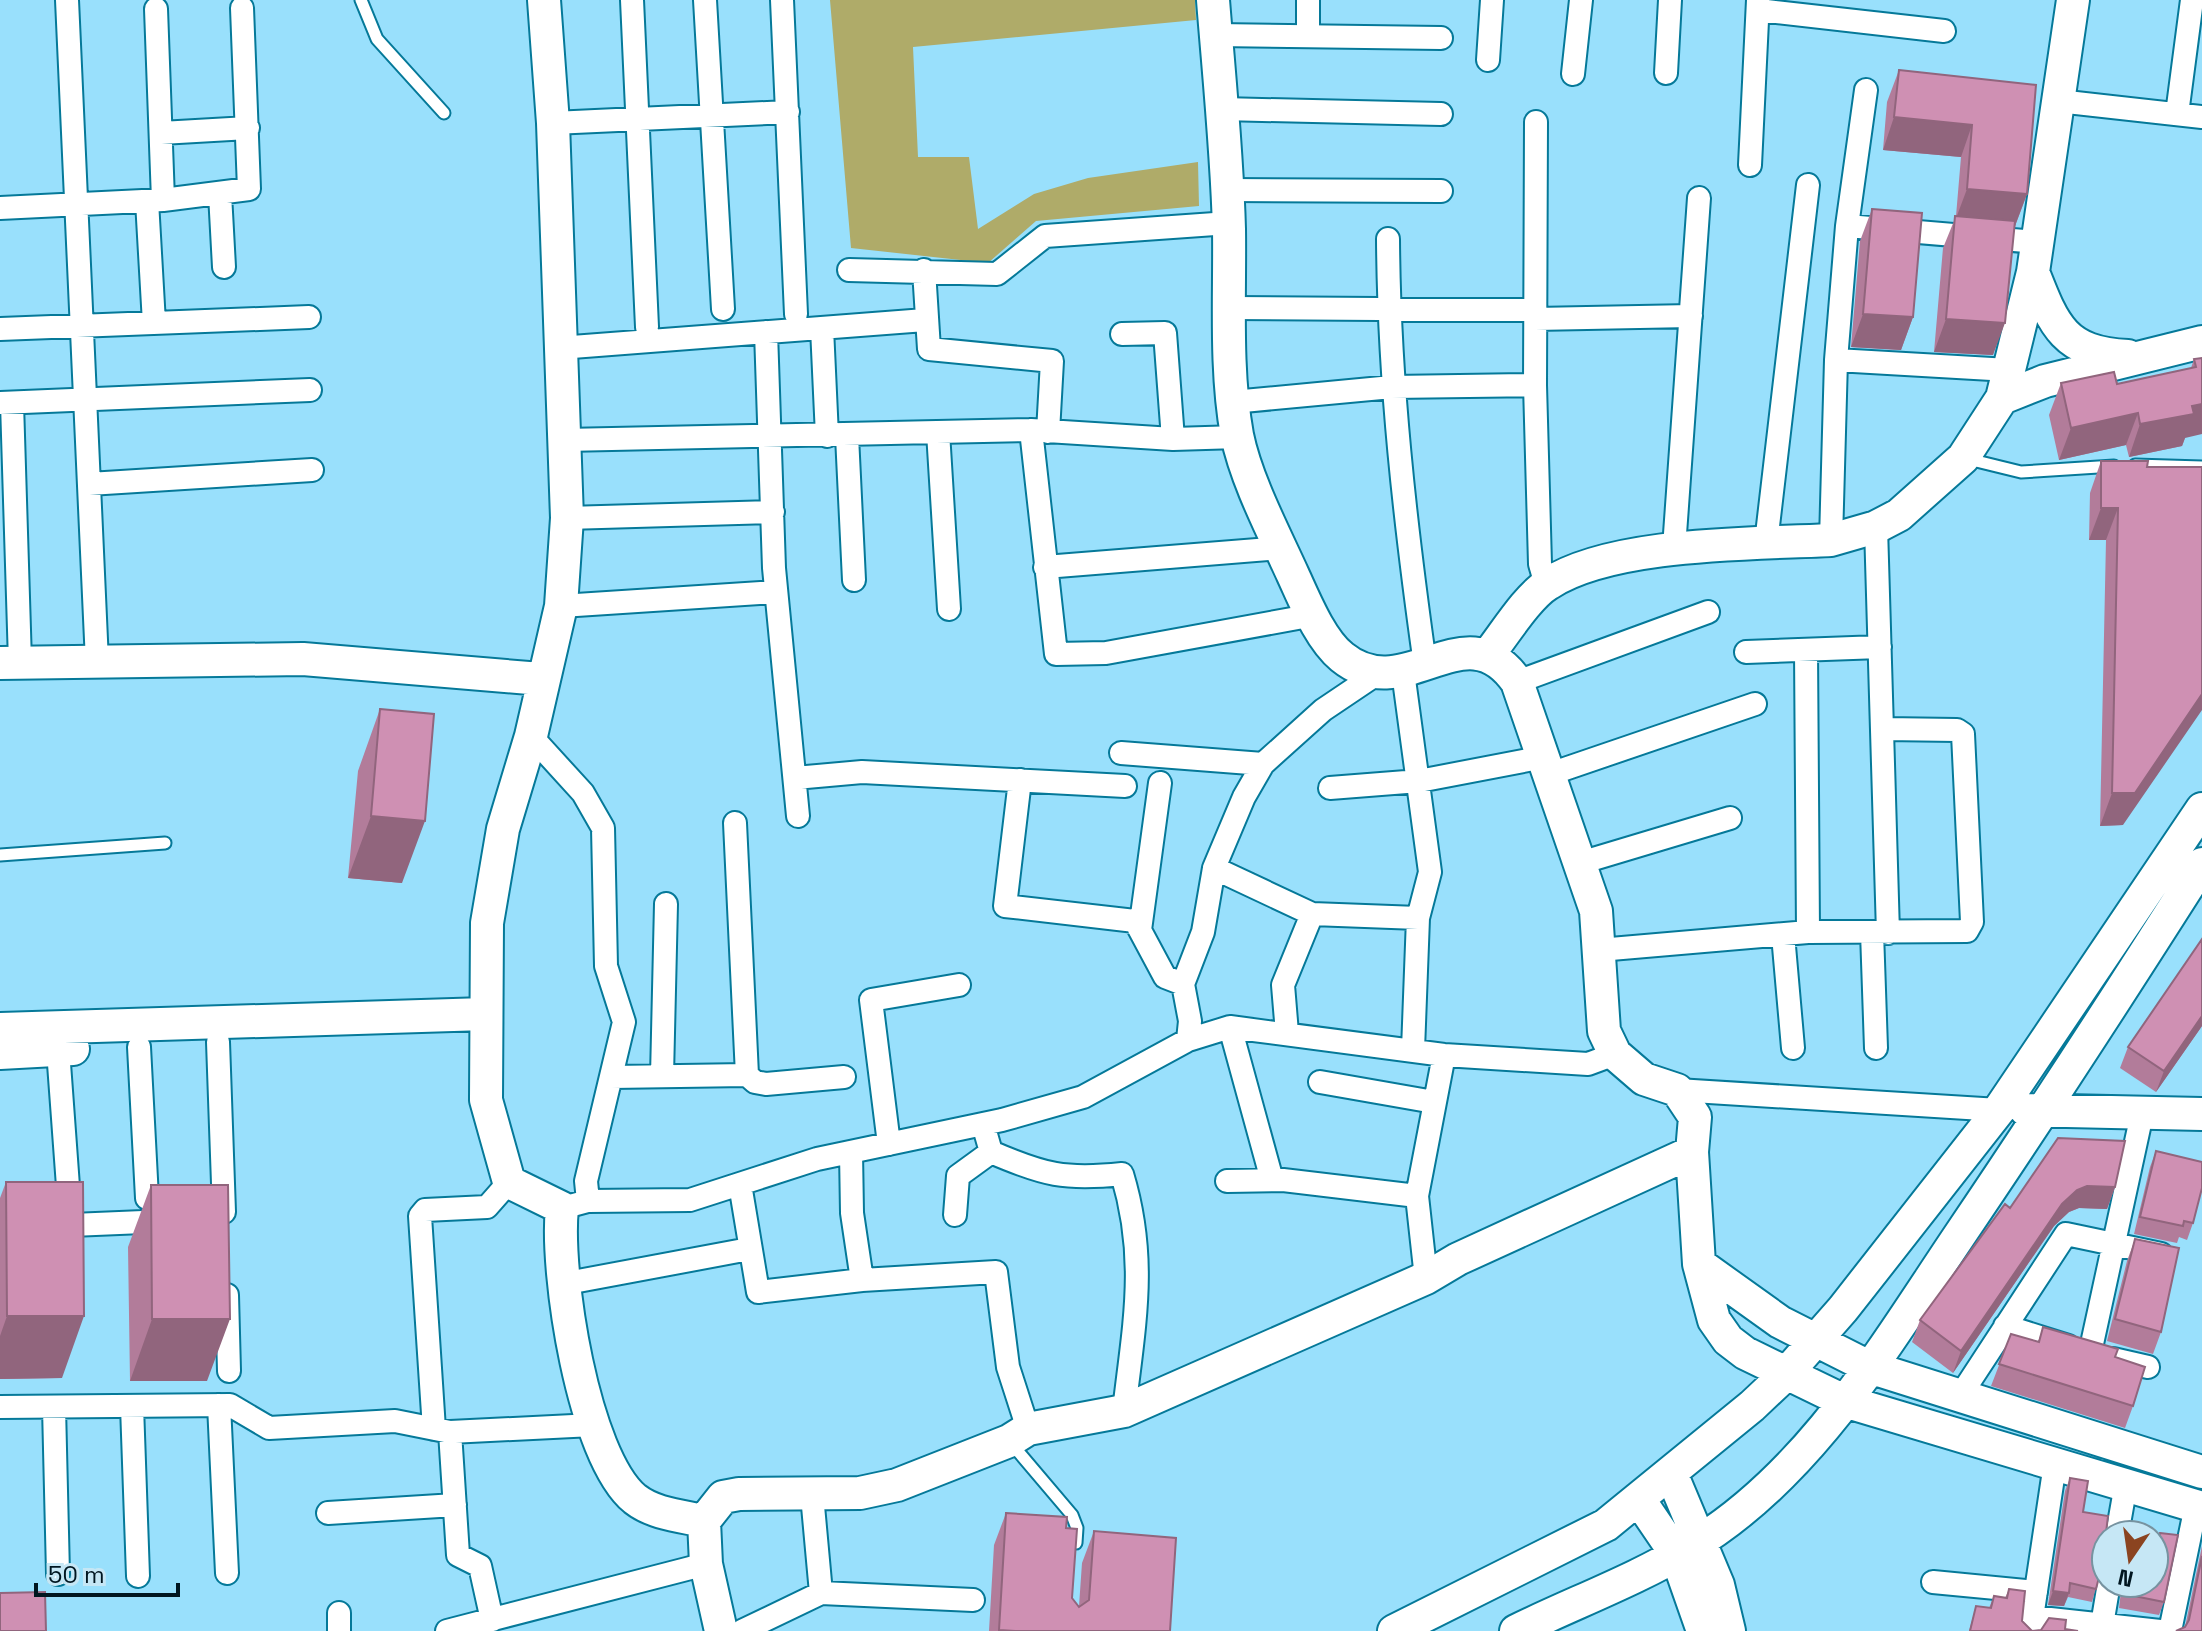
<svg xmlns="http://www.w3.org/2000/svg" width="2202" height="1631" font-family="'Space Grotesk',sans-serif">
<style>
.forest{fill:#afab69}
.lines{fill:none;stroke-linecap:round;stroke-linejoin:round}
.lane-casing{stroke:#057999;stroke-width:15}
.street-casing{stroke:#057999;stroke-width:26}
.secondary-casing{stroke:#057999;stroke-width:36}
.lane{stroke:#fff;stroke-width:11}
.street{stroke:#fff;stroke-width:22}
.secondary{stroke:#fff;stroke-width:32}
.wall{fill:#b27c9a}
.shaded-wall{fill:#91657d}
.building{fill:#cf90b3;stroke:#91657d;stroke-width:2}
</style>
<rect width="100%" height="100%" fill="#99e0fc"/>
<path class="forest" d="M830,0H1195L1196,20L913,47L918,157H969L978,229L1034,194L1088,178L1198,162L1199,206L1036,221L988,263L851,248Z"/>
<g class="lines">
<g class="lane-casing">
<path id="lane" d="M361,0L377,39L444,113
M1968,459L2021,472L2114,466
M2135,465L2202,467
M0,855L165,843
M1011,1443L1072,1515L1077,1528L1076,1543"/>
</g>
<g class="street-casing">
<path id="street" d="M67,0L97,662
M632,0L647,327
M705,0L723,309
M782,0L796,314
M156,9L163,200
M1758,10L1944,31
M1216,35L1441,38
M1308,36V0
M1488,60L1492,0
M1666,73L1670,0
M1573,74L1581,0
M2058,101L2202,117
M1222,109L1441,114
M2177,114L2192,0
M1536,122L1535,385L1540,564L1546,585
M553,123L788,112
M161,133L248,128
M1750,165L1758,0
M1228,190L1441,191
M220,194L224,267
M147,201L154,323
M0,208L163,200L249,189L242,8
M1847,226L2036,242
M1388,239C1389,382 1405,522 1425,664
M849,270L997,274L1045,236L1229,223
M924,270L929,349L1052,361L1048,432
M1231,308L1535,310
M1535,319L1691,316
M822,328L827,436
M0,329L309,317
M766,332L774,568L798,816
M1122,334L1165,333L1173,439
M559,348L925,320
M1836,360L2009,370
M1233,402L1392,387L1535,385
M0,403L310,390
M12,403L20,662
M1031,430L1056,654L1106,653L1314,615
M938,432L949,609
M847,436L854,580
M565,440L1031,430L1173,439L1238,437
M89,484L312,470
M567,518L773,512
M1876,527L1888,933
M1831,540L1836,360L1847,226L1866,90
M1766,543L1808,185
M1674,548L1699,198
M1045,567L1281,548
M561,606L776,592
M1806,650L1808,932
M1746,652L1880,647
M1403,672L1430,872L1418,918L1413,1050
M1517,682L1708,612
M531,736L583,793L603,828L606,966L624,1022L586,1181L588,1201
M1121,753L1263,764
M1550,774L1755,704
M795,778L862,772L1125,786
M1020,780L1005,906L1135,921L1165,977L1183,984
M1330,788L1419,781L1544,757
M735,823L747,1075
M1580,863L1730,818
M1214,868L1312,914L1418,918
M1140,930L1160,783
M1872,932L1876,1048
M1783,935L1793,1048
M1599,950L1808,932L1967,931L1972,922L1963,734L1957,730L1884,729
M1230,1027L1272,1180
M1287,1033L1283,985L1312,914
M1188,1040L1230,1027L1444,1055L1588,1064L1615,1054
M218,1042L224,1212
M139,1047L147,1198
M58,1050L69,1200
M662,1076L666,904
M612,1077L747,1075L755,1082L766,1084L844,1077
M1320,1082L1434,1102
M1677,1090L1999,1110
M983,1124L991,1152C1044,1175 1065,1180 1122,1174C1148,1260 1134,1324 1124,1411
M889,1144L871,1000L959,985
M851,1152L852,1213L862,1280
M1227,1181L1283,1180L1417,1196
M740,1184L758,1292L862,1280L996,1272L1008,1367L1028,1429
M562,1208L588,1201L690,1200L817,1159L1002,1120L1083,1097L1188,1040L1190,1021L1183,984L1203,932L1214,868L1244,797L1263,764L1323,710L1378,673
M955,1215L958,1176L991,1152
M0,1228L167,1221
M1426,1278L1417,1196L1444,1055
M562,1284L749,1249
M227,1295L229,1371
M2005,1326L2068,1346
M2090,1353L2142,1114
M2113,1359L2148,1367
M1960,1396L2066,1234L2161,1254
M219,1405L227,1573
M132,1406L138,1576
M0,1407L230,1405L269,1428L395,1421L450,1432L593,1425
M54,1407L58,1574
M434,1429L420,1216L425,1210L487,1207L509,1182
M450,1432L458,1555L480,1566L492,1620
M812,1495L821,1593
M328,1513L455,1505
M2117,1535L2126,1484
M1933,1582L2036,1592
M339,1613V1631
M2032,1617L2160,1631
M447,1631L706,1564
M742,1631L821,1593L973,1600
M2030,1631L2055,1464
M2101,1631L2109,1583
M2170,1631L2196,1506"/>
</g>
<g class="secondary-casing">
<path id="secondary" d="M544,0L553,123L567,518L561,606L531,736L503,829L487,923L486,1100L509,1182L562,1208C555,1272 583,1456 635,1499C654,1514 681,1516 704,1521
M1213,0C1219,76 1227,153 1229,229C1230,296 1225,369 1237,435C1246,480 1274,533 1293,575C1305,601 1320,639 1342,657C1406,709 1465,607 1517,682L1596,911L1604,1031L1615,1054L1644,1079L1677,1090L1695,1117L1692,1152L1699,1264L1714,1320L1728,1340L1745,1353L1844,1401L2202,1508
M2033,272C2054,326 2064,353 2128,356
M2002,398L2045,381L2202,342
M1488,655C1504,635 1527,597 1548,584C1612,542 1754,544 1831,540L1876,527L1899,515L1963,458L2002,398L2033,272L2073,0
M0,663L303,659L541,679
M0,1029L485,1014
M0,1053L73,1049
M2026,1110L2202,1114
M1699,1264L1780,1322L1869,1367L2202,1472
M1671,1473L1718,1585L1729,1631
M1640,1501L1676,1554L1703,1631
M721,1631L706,1564L704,1521L723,1497L739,1494L860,1493L897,1485L1009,1441L1028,1429L1124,1411L1426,1278L1458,1259L1692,1152
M1394,1631L1606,1525L1752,1406L1786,1374L1843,1309L1999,1110L2202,809
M1516,1631C1573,1603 1636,1580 1690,1547C1808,1477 1883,1349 1957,1239C2041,1115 2122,990 2202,864"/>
</g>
<use href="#lane" class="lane"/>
<use href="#street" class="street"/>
<use href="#secondary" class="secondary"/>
</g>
<path class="wall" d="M1899,70L2036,85L2027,194L2015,226H2014L1993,355L1934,352L1943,248L1956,216L1961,157L1883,150L1887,102Z
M1872,209L1913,317L1901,350L1851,347L1860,241Z
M2202,358L2185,438L2182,446L2129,457L2126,445L2059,460L2049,415L2061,383L2117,384L2191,368L2194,359Z
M2101,461H2148L2123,825L2100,826L2106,540H2089L2090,493Z
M380,709L402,883L348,878L358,771Z
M2202,1026L2156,1092L2120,1068L2128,1047Z
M2156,1151L2193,1223L2187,1240L2179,1237L2177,1243L2134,1234L2150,1167Z
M6,1182L62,1378L0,1379V1198Z
M151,1185L207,1381H130L128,1247Z
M2115,1187L2107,1209L2079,1208L2069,1212L2054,1226L1953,1373L1912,1342L1920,1320L2010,1208Z
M2135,1239L2161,1332L2153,1354L2107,1341L2127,1261Z
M2043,1327L2115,1357L2133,1406L2125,1428L1991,1386L2011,1334L2038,1342Z
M2070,1478L2083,1512L2100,1574L2092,1602L2068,1597L2064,1606L2048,1605L2065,1491Z
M1006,1513L1066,1528L1072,1598L1079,1606L1082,1563L1094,1531L1170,1631H989L994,1545Z
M2160,1533L2164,1602L2159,1615L2119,1608L2122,1583H2154L2157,1542Z
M2202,1546V1631L2185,1627Z
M2009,1589L2022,1621L2032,1631L2065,1629L2078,1631H1969L1976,1606L1989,1608L1994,1596L2005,1598Z"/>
<path class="shaded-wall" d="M1894,117L1972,125L1961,157L1883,150Z
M1967,189L2027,194L2015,226L1955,221Z
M1863,314L1913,317L1901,350L1851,347Z
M1946,319L2005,323L1993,355L1934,352Z
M2202,404V434L2185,438L2182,446L2129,457L2140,424L2192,406Z
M2138,413L2126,445L2059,460L2071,428Z
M2101,508H2118L2106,540H2089Z
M2202,694V710L2123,825L2100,826L2112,793Z
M371,816L425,821L402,883L348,878Z
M2202,1016V1026L2156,1092L2164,1071Z
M2087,1186L2115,1187L2107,1209L2079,1208L2069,1212L2054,1226L1953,1373L1961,1351L2062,1204L2077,1190Z
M7,1316H84L62,1378L0,1379V1336Z
M152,1319H230L207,1381H130Z
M2106,1560V1571L2098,1575L2103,1561Z
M2053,1591L2069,1593L2064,1606L2048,1605Z"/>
<path class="building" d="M1899,70L2036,85L2027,194L1967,189L1972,125L1894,117Z
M1872,209L1922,213L1913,317L1863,314Z
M1955,216L2015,221L2005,323L1946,319Z
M2202,358V404L2192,406L2194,414L2140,424L2138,413L2071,428L2061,383L2114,372L2117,384L2196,367L2194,359Z
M2101,461H2148L2147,467H2202V694L2135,793H2112L2118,508H2101Z
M380,709L434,714L425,821L371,816Z
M2202,939V1016L2164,1071L2128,1047Z
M2058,1138L2125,1141L2115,1187L2087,1186L2077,1190L2062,1204L1961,1351L1920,1320L2005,1204L2010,1208Z
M2156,1151L2202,1162V1188L2193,1223L2184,1221L2183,1226L2140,1217Z
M6,1182H83L84,1316H7Z
M151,1185H228L230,1319H152Z
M2135,1239L2179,1248L2161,1332L2115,1319Z
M2043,1327L2118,1349L2115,1357L2145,1367L2133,1406L1999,1364L2011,1334L2039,1342Z
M2070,1478L2088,1481L2083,1512L2108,1516L2106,1533L2117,1535H2106V1560L2103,1561L2096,1589L2070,1583L2069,1593L2053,1591Z
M1006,1513L1067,1517L1066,1528L1077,1529L1072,1598L1079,1607L1089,1600L1094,1531L1176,1538L1170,1631H1015L999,1630Z
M2160,1533L2178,1535L2164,1602L2124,1594L2125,1583H2154V1541L2158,1542Z
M2202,1556V1631H2176L2185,1627L2189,1620Z
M2009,1589L2025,1591L2022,1621L2032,1631L2041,1630L2049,1618L2066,1620L2065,1629L2078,1631H1970L1976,1606L1991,1608L1994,1596L2007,1598Z
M45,1592L46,1631H0V1593Z"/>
<g transform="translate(2130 1559) rotate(193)"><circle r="38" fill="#c6e7f5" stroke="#7793a0" stroke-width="2"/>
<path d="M0-6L14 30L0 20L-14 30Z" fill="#8b4420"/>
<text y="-12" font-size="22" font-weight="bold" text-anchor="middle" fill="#001620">N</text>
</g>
<path d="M36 1583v12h142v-12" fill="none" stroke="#001620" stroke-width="4"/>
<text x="48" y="1583" font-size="24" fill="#001620" stroke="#c6e7f5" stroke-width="6" paint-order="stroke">50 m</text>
</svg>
